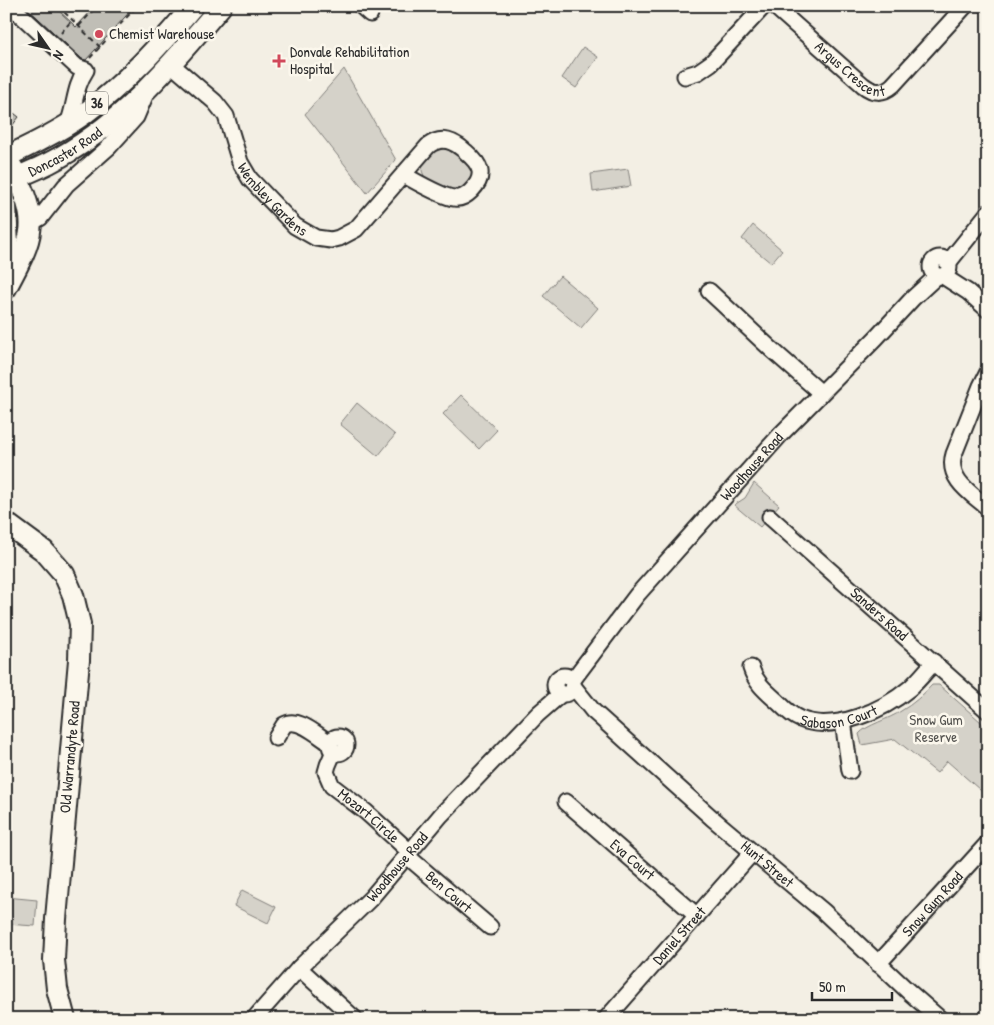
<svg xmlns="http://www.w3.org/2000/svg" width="994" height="1025" font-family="'Patrick Hand',sans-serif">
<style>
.green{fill:#d5d2c9;stroke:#807e7a}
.building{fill:#c0beb6;stroke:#2b2b2b}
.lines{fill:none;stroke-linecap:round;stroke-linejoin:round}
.minor-casing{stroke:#2b2b2b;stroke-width:19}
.major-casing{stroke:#2b2b2b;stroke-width:24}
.path{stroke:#2b2b2b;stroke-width:2;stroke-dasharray:5 4;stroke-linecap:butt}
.minor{stroke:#fbf7ec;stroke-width:15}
.major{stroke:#fbf7ec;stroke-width:20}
.poi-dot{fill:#d1495b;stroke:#fbf7ec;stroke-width:2}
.labels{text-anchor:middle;stroke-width:5;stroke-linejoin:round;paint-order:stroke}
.shield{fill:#fbf7ec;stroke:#696865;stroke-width:1}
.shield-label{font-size:14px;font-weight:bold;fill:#2b2b2b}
.poi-label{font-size:15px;fill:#2b2b2b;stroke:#fbf7ec;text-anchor:start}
.street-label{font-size:15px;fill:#2b2b2b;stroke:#fbf7ec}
.park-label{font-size:15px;fill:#565552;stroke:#fbf7ec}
</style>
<rect width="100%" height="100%" fill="#f3efe4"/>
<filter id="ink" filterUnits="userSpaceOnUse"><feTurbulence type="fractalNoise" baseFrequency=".02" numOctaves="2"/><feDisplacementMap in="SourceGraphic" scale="10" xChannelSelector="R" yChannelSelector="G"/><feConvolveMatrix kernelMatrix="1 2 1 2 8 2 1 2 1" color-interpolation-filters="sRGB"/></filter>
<g filter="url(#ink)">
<path class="green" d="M583,47L598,57L576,88L562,78Z
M344,69L396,160L367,193L305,114Z
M445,145L470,163L474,176L466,189L453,192L425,178L422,171L423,162L435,148Z
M628,169L631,186L593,192L591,174Z
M753,225L782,250L771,263L742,239Z
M560,276L598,308L581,328L543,296Z
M461,395L497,430L479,449L443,414Z
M357,403L395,435L378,456L340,424Z
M754,483L779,505L760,527L734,505L745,498Z
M932,685H939L981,722L988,737V797L947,761L937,773L895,739L862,745L859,734C866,725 890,719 901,711C913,704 923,695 932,685Z
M242,890L276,907L268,923L234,906Z
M6,897L37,900L35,926L6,924Z"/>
<path class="building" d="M25,6H54L76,27L96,6H135L86,60L82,59Z
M6,107L19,117L12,126L6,123Z"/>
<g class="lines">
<g class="minor-casing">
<g id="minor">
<path d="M11,6L77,67L86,70C74,88 76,104 68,124"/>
<path d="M361,6L370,14"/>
<path id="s1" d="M774,6L863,85C873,93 883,94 893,85L965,6"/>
<path id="s2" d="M171,64L215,102L226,116L240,162L250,179L295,226L316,238L331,240L339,238L356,229L428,146C442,135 454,141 466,152C480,164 487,175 471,191C466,196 460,199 454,198C442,197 415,181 404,175"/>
<path d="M685,76L698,72L711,63L764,6"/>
<path d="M31,223L40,218L66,185L109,147L136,117L147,91"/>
<circle cx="940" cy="267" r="9"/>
<path d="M948,263L988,213"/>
<path d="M943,276L968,292L988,310"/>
<path d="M709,291L771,349L821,393"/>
<path d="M988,372L981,386L954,454C946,479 972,494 988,508"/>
<path id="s3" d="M770,517L988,711"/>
<path id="s4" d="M751,668C756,684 767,692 779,703C785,709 792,716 800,719C834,733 884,710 910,688C919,680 926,671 934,662"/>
<circle cx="564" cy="685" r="9"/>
<path id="s5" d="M572,681L637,595L781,434L876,338L913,298L937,276"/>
<path id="s6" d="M573,686L593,711L712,818L823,911L908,991L940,1019"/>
<path d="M843,721L850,771"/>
<circle cx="338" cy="745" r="8"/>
<path d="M276,738L284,725C298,716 318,736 330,743"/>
<path id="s7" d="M334,751L328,765L326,772L332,786L366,812L410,852"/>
<path id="s8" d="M566,802L697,916"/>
<path id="s9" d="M407,856L490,927"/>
<path id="s10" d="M878,964L988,843"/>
<path d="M299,968L355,1019"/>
<path id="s11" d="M254,1019L299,968L371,898L441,815L538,714L561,694"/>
<path id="s12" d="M606,1019L752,853"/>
</g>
</g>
<g class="major-casing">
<g id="major">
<path d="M6,157C33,144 60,131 84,114C125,84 160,45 193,6"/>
<path id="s13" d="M6,181C21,176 35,170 49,163C120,127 170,66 221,6"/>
<path d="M6,206L8,245L6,257"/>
<path d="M6,288C35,234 40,224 12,167"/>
<path d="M6,523L44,551L64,574L73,595L80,624L79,660L56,919L54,960L57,989L65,1019"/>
</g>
</g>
<path class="path" d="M58,6L103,50
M79,26L97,6
M61,33L72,20
M90,58L137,6"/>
<use href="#minor" class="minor"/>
<use href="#major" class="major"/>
</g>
</g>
<g class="poi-dot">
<circle cx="99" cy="34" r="5"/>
<path d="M276.5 53.5h5v5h5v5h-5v5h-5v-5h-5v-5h5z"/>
</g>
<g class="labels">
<rect class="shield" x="86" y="91.5" width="22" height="23" rx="4"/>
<g class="shield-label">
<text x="97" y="108">36</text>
</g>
<g class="poi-label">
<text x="109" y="39">Chemist Warehouse</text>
<text x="290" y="57">Donvale Rehabilitation<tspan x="290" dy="17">Hospital</tspan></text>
</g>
<g class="street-label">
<text dy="5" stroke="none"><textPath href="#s1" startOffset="100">Argus Crescent</textPath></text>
<text dy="5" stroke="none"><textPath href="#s13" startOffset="66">Doncaster Road</textPath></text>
<text dy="5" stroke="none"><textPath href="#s2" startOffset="174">Wembley Gardens</textPath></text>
<text dy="5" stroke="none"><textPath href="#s5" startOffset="280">Woodhouse Road</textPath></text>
<text dy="5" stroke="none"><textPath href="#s3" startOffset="146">Sanders Road</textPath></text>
<text dy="5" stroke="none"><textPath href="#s4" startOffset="112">Sabason Court</textPath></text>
<text transform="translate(70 757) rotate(-85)" y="5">Old Warrandyte Road</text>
<text dy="5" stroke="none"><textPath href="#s7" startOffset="85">Mozart Circle</textPath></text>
<text dy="5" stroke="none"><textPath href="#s8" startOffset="88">Eva Court</textPath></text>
<text dy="5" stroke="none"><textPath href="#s6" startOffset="264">Hunt Street</textPath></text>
<text dy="5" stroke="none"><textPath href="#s11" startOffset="209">Woodhouse Road</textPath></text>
<text dy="5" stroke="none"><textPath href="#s9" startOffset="55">Ben Court</textPath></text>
<text dy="5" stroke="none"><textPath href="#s10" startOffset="81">Snow Gum Road</textPath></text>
<text dy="5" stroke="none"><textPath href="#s12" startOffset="111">Daniel Street</textPath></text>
</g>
<g class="park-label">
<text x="936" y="725">Snow Gum<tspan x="936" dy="17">Reserve</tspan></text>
</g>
</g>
<rect width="994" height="1025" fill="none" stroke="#fbf7ec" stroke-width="25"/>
<rect x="12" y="12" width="969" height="1000" fill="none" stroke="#2b2b2b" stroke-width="2" filter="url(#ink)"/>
<g transform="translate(48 48) rotate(124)" stroke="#fbf7ec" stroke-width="4" paint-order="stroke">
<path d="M0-4L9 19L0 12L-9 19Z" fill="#2b2b2b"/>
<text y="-8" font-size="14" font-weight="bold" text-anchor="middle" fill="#2b2b2b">N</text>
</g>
<path d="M812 992v8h80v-8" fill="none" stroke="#2b2b2b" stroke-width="2.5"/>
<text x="819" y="992" font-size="15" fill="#2b2b2b" stroke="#fbf7ec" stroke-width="4" paint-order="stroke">50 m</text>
</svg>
